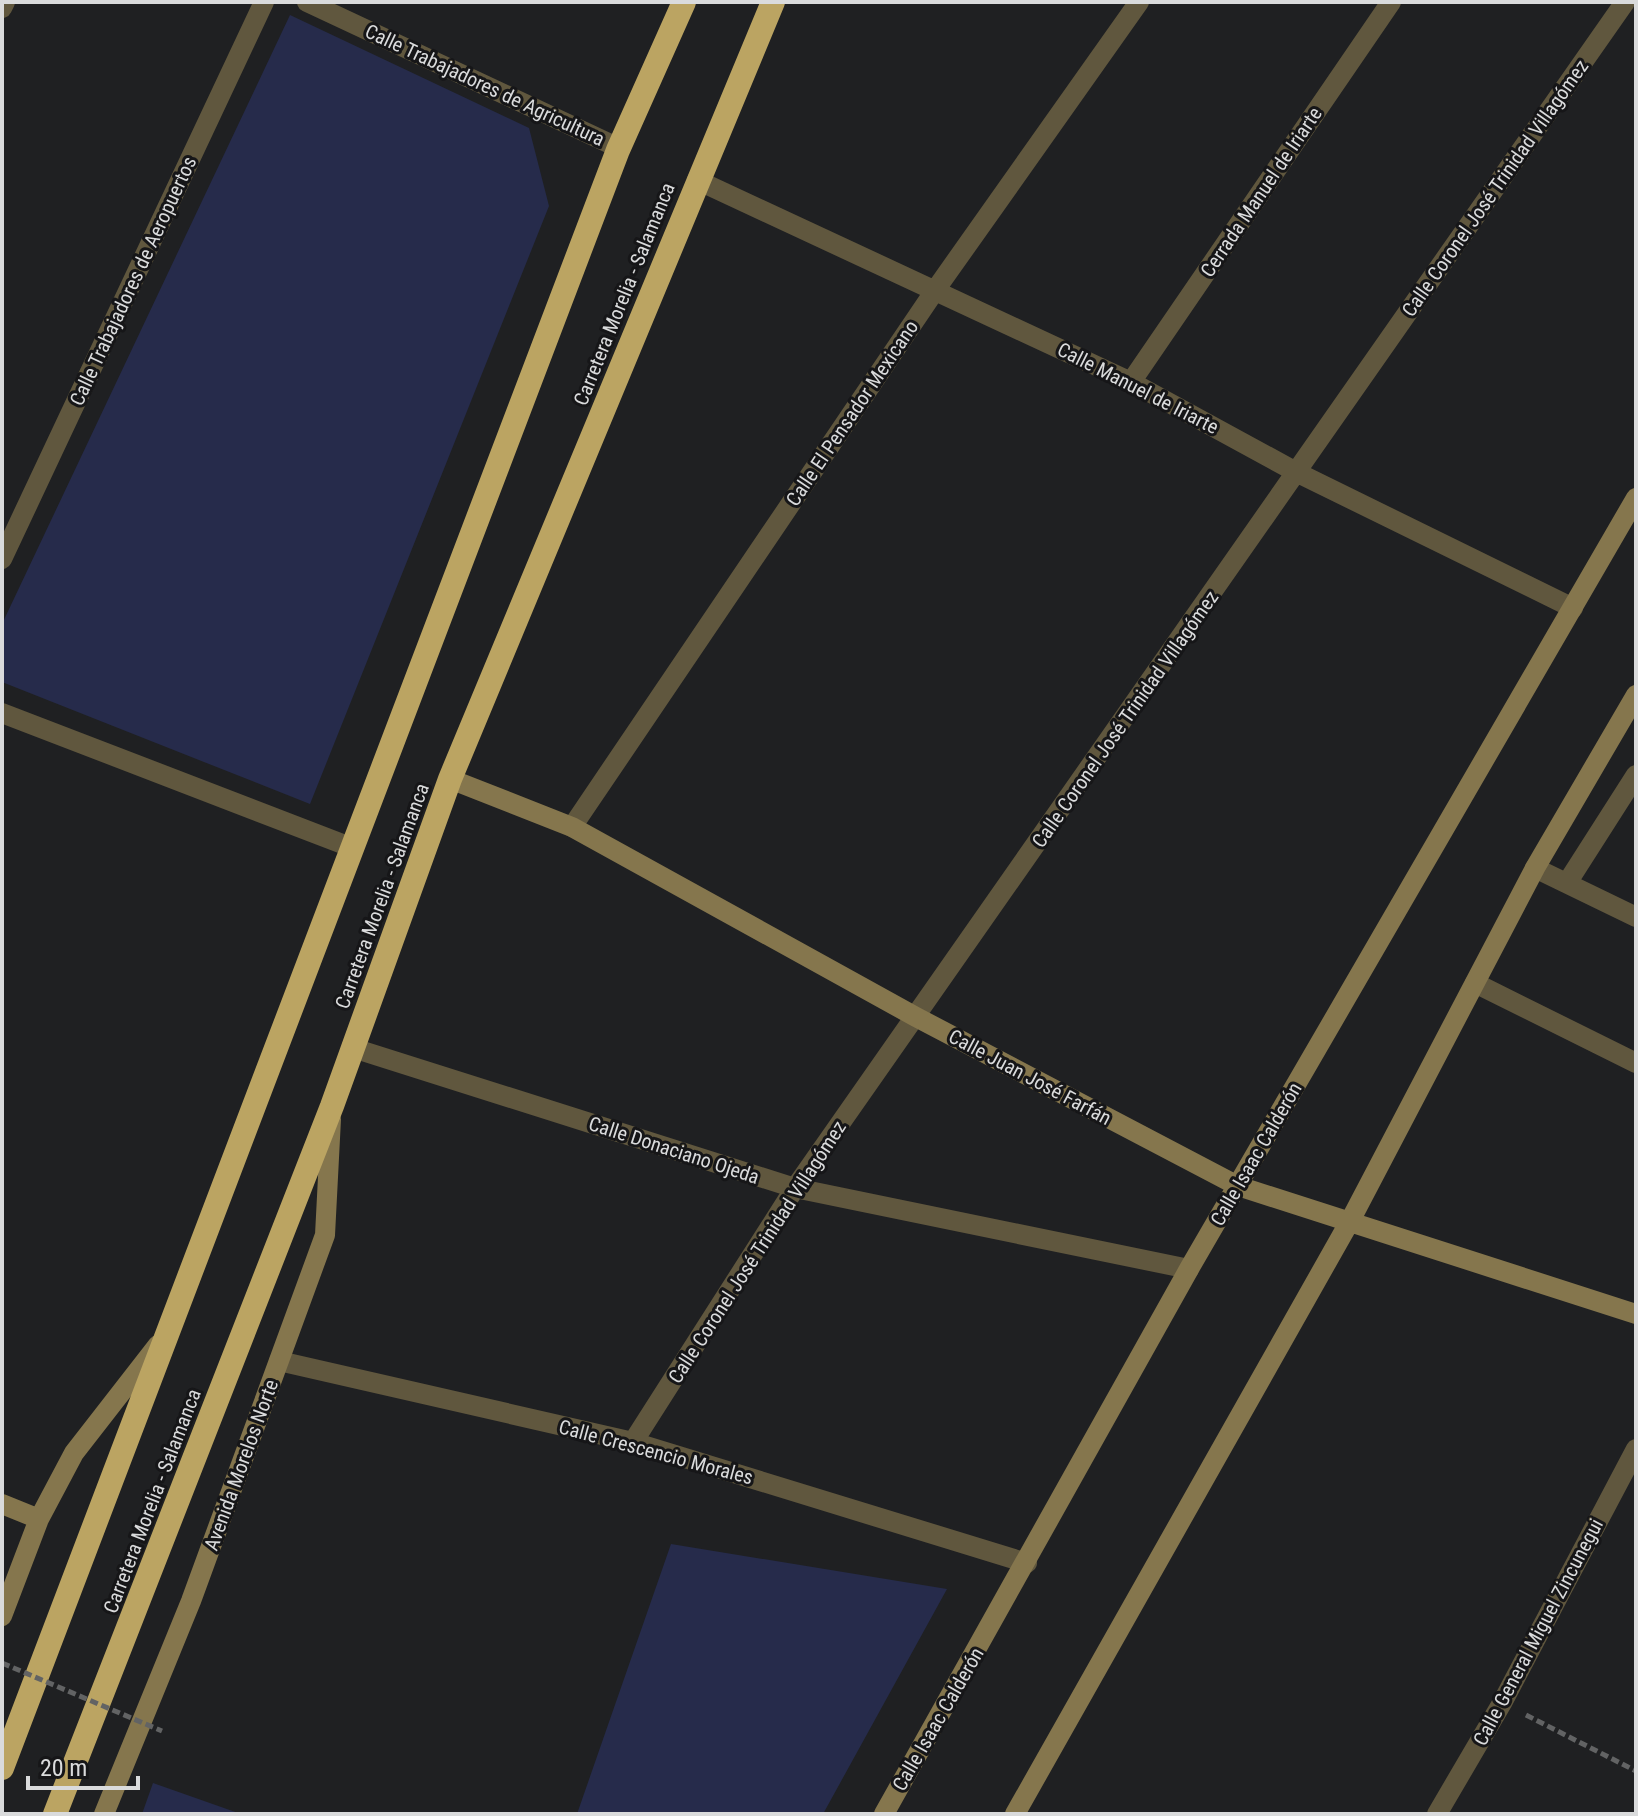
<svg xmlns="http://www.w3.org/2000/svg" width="1638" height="1816" font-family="'Roboto Condensed',sans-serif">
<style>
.green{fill:#262b4b}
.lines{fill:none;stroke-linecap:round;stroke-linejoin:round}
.path{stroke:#626364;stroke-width:5;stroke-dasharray:8 4;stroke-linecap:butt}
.street{stroke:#60573e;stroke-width:20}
.secondary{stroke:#85764d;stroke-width:20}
.highway{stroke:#bba462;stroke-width:24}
.path-bridge{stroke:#626364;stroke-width:5;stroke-dasharray:8 4;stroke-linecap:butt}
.labels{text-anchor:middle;stroke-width:6;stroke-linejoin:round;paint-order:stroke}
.street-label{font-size:20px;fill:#dadbdc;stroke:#161618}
</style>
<rect width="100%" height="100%" fill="#1f2022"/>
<path class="green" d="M290,15L529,128L549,206L310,804L2,682V624Z
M671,1544L947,1589L823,1814H577Z
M153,1783L241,1814H142Z"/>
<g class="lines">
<path class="path" d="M1526,1715L1636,1771"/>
<path class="street" d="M307,2L619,148
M2,8L5,2
M697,180L1131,382L1298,473L1573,608
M1131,382L1391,2
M2,559L264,2
M2,713L353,848
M572,827L936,289L1139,2
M1535,868L1636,917
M1567,883L1636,775
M1475,983L1636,1063
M353,1048L795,1188L1189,1269
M279,1361L633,1442L1027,1563
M633,1442L795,1188L1625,2
M1437,1814L1502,1703L1636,1449"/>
<path class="secondary" d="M450,779L572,827L916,1017L1238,1186L1636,1314
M2,1504L39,1519
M2,1616L39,1519L74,1453L158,1345
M104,1814L191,1601L325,1235L331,1119
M884,1814L1189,1269L1636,498
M1015,1814L1350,1221L1535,868L1636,695"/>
<path class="highway" d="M2,1768L618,150L684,2
M55,1814L332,1106L450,779L773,2"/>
<path class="path-bridge" d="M2,1663L162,1731"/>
</g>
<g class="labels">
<g class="street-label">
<text transform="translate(485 85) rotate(25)" y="7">Calle Trabajadores de Agricultura</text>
<text transform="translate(1495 188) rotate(-55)" y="7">Calle Coronel José Trinidad Villagómez</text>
<text transform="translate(1261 192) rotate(-56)" y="7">Cerrada Manuel de Iriarte</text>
<text transform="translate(133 281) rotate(-65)" y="7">Calle Trabajadores de Aeropuertos</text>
<text transform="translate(624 294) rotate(-68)" y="7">Carretera Morelia - Salamanca</text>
<text transform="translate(1138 388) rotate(27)" y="7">Calle Manuel de Iriarte</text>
<text transform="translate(852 413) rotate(-56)" y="7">Calle El Pensador Mexicano</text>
<text transform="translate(1125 719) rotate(-55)" y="7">Calle Coronel José Trinidad Villagómez</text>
<text transform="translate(382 896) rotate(-70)" y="7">Carretera Morelia - Salamanca</text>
<text transform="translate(1030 1077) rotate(28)" y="7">Calle Juan José Farfán</text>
<text transform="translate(674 1150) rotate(18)" y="7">Calle Donaciano Ojeda</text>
<text transform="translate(1256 1154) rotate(-60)" y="7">Calle Isaac Calderón</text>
<text transform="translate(757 1252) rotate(-57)" y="7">Calle Coronel José Trinidad Villagómez</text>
<text transform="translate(656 1452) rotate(15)" y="7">Calle Crescencio Morales</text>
<text transform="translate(241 1465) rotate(-70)" y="7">Avenida Morelos Norte</text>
<text transform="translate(152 1501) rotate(-69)" y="7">Carretera Morelia - Salamanca</text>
<text transform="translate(1538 1632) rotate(-62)" y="7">Calle General Miguel Zincunegui</text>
<text transform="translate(938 1719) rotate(-60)" y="7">Calle Isaac Calderón</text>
</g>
</g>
<rect width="1638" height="1816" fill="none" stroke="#dadbdc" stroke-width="8"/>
<path d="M28 1776v12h110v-12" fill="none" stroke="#dadbdc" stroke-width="4"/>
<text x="40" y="1776" font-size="24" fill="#dadbdc" stroke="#161618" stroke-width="6" paint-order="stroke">20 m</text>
</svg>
